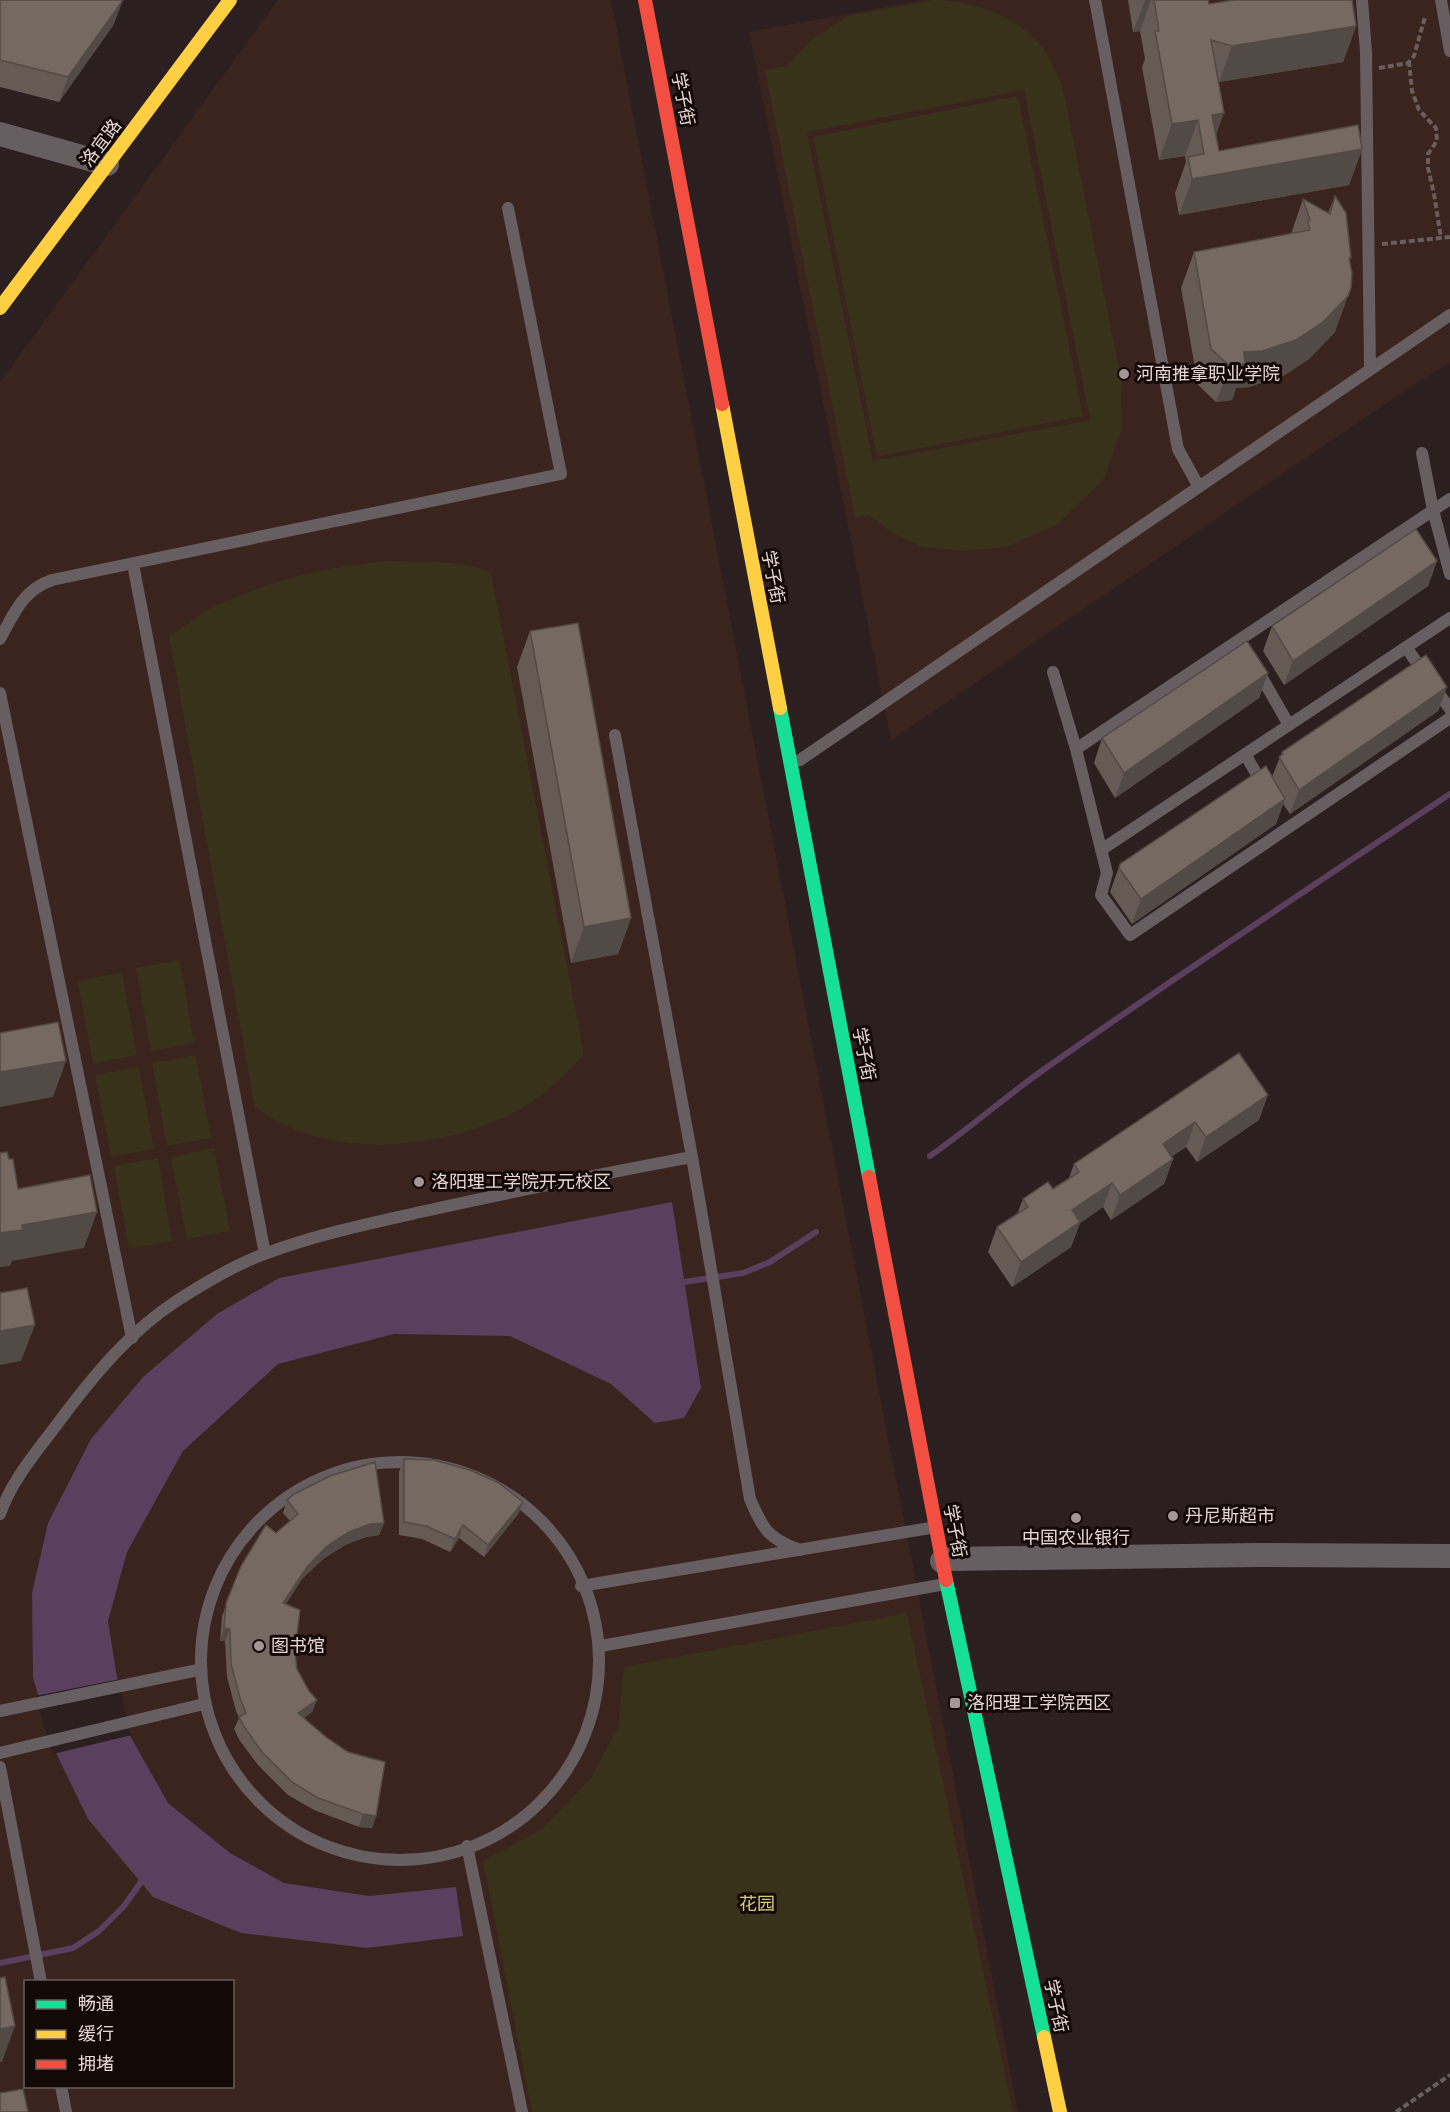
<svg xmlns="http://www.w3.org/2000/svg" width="1450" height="2112" font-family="Karla,'Noto Sans SC',sans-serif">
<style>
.built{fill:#3b231e;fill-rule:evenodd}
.green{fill:#373219;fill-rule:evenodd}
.water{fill:#5b3f5e}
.pier{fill:#2b201f}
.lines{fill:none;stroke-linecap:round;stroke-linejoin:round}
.stream{stroke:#5b3f5e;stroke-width:6}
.path{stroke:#665e5f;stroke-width:4;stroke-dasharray:6 3;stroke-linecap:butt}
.lane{stroke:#665e60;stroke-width:12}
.street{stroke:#665e60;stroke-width:24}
.fast{stroke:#16e098;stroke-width:14}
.slow{stroke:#ffcf43;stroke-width:14}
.jam{stroke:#f24e42;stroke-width:14}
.wall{fill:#655a54}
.shaded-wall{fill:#524a45}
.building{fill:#756962;stroke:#524a45;stroke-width:1.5}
.poi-dot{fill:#a49795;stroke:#130a08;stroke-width:2}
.labels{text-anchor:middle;stroke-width:6;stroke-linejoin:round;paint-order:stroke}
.street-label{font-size:18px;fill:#e5d7d4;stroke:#130a08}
.poi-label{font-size:18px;fill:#e5d7d4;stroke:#130a08;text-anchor:start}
.park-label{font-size:18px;fill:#d5cb81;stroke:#130a08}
</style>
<rect width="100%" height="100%" fill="#2b201f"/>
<path class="built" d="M278,0H611L1018,2112H0V382ZM26,1982H232V2086H26Z
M924,0H1450V363L1413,385L891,740L749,32Z"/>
<path class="green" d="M936,0C972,0 1018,17 1041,46C1051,57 1056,75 1063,88L1121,378L1122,429L1103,480L1058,524L1007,547L967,551L922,547L892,533L869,515L855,518L765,70L787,66L812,39L850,15ZM1024,90L1090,420L873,461L807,132Z
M1018,96L1083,416L877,457L813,137Z
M388,561C422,562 459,560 491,572L584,1054C568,1072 551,1089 530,1103C455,1151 328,1164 255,1107L169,636C185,626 200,614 216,606C270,580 328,566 388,561Z
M180,960L194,1043L151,1051L136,968Z
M122,972L137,1055L93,1064L78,981Z
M196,1055L211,1138L167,1146L152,1063Z
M139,1067L154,1149L111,1157L95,1075Z
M214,1148L230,1231L187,1239L171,1157Z
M158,1158L172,1241L129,1249L114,1166Z
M907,1613L1013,2112H532L483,1861L542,1829L592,1777L618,1727L624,1667Z"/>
<path class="water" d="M672,1202L701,1388L684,1418L655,1423L611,1384L510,1336L394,1334L278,1364L183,1451L127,1552L108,1621L125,1727L168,1803L230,1853L284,1883L369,1896L456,1887L463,1936L367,1948L241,1933L153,1897L88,1819L55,1751L33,1678L32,1593L48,1523L91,1439L143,1377L217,1314L279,1278Z"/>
<path class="pier" d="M120,1679L127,1726L132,1735L53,1754L35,1696Z"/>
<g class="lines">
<path class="stream" d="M930,1156C970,1128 1006,1096 1046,1068C1179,974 1315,884 1450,794
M684,1282L743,1273L770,1262L816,1232
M0,1963L73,1948L99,1931L124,1906L141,1882"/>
<path class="path" d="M1409,61L1412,91L1419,110L1436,128L1437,141L1428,154V168L1434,194L1441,238
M1379,68L1408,63L1414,56L1425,17
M1382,244L1450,237
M1396,2112L1450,2075"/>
<path class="lane" d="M1095,0L1178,449L1199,487
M1362,0L1366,52L1370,369
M1441,0L1450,51
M1422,453L1433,510L1450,574
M133,564L265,1254
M0,639C14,613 23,590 52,580L561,474L508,208
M1406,647L1424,673
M1257,669L1289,725
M1053,672L1076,749L1450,499
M1434,687L1450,709
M0,693L132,1338
M615,735L692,1157L750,1499C763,1529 768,1539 800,1550
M1076,749L1107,873L1101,895L1130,935L1450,718
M1245,754L1264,787
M791,763L800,760L1450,315
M1101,850L1450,618
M201 1661a199 199 0 1 1 398 0a199 199 0 1 1-398 0Z
M0,1514C12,1479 39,1449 61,1419C94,1375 131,1330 178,1300C206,1282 236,1264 267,1253C318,1234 371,1223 425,1211C513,1191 603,1174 692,1157
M581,1586L936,1527
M601,1646L945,1584
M0,1711L198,1670
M0,1753L204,1704
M0,1767L41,1982
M467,1846L522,2112
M61,2086L66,2112"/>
<path class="street" d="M0,134L107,164
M942,1561L949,1559L1257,1555L1450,1556"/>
<path class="fast" d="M780,708L869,1177
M946,1580L1044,2037"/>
<path class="slow" d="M0,308L230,0
M722,404L780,708
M1044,2037L1060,2112"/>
<path class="jam" d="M645,0L722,404
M869,1177L946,1580"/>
</g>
<path class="wall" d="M0,0L114,24L59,102L0,87Z
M1128,0H1208L1209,4L1356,26L1343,62L1218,82L1216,135L1219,151L1362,149L1349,185L1179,215L1175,193L1186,162L1185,156L1159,160L1142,67L1145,59L1140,31L1133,32Z
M1335,196L1350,263L1335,332L1309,359L1283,376L1249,387L1236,388L1232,400L1216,402L1198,385L1181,288L1194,252L1291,234L1303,199L1328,213Z
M1437,561L1428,586L1284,685L1263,651L1272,626Z
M530,631L631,918L618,954L571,963L517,667Z
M1268,673L1259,698L1115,798L1094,763L1102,738Z
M1447,687L1438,711L1290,814L1283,804L1276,824L1132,924L1110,892L1120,864L1272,777L1282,752Z
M1239,1053L1259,1120L1197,1162L1186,1147L1172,1156L1173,1159L1164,1184L1111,1220L1103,1207L1080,1223L1071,1247L1012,1287L988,1252L997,1227L1017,1214L1023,1199L1053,1189L1069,1178L1074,1164Z
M404,1459L523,1502L518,1514L484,1557L459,1538L450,1552L422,1539L399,1535V1472Z
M287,1500L384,1523L379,1535L366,1537L345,1545L323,1559L302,1579L286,1604L297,1669L309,1691L317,1700L312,1712L304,1718L376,1816L372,1828L359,1827L314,1810L288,1795L258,1765L240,1741L234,1729L239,1718L236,1711L227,1677L225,1641H220L222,1616L241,1566L290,1521L283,1513Z"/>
<path class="shaded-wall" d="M123,0L114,24L59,102L68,77Z
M1145,0H1151L1140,31L1133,32Z
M1356,26L1343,62L1219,82L1232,46Z
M1224,113L1211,149L1212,115Z
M1198,120L1185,156L1159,160L1172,124Z
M1362,149L1349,185L1179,215L1192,179Z
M1351,288L1335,332L1309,359L1283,376L1249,387L1236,388L1232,400L1216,402L1230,366L1244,352Z
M1437,561L1428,586L1284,685L1293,661Z
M1268,673L1259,698L1115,798L1124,773Z
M1447,687L1438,711L1290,814L1299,790Z
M1285,799L1276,824L1132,924L1141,899Z
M631,918L618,954L571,963L584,927Z
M66,1061L53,1097L0,1107V1072Z
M1268,1095L1259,1120L1197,1162L1206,1137Z
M1195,1122L1186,1147L1154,1168L1163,1144Z
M1173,1159L1164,1184L1111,1220L1120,1195Z
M1112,1183L1103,1207L1080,1223L1071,1247L1012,1287L1021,1262L1072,1210Z
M97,1212L84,1248L12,1261L10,1266L0,1267V1233L22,1225Z
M35,1325L21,1361L0,1365V1331Z
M523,1502L518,1514L484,1557L488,1545Z
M384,1523L379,1535L366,1537L345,1545L323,1559L302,1579L278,1616L283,1603L307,1567L327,1546L349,1532L370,1524Z
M463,1525L459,1538L450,1552L455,1539Z
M224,1628L230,1629L225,1641H220Z
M317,1700L312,1712L293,1725L298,1713Z
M363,1814L376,1816L372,1828L359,1827Z
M15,2026L2,2062H0V2029Z"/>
<path class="building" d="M0,0H123L68,77L0,60Z
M1154,0H1208L1209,4L1234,0H1352L1356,26L1232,46L1211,40L1224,113L1212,115L1219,151L1358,125L1362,149L1192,179L1188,157L1204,154L1198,120L1172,124L1155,31H1159Z
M1335,196L1346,213L1351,258H1349L1352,273L1351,288L1348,296L1322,323L1296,340L1262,351L1244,352L1245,364L1230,366L1211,349L1194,252L1310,230L1308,222L1310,220L1303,199L1330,214Z
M1416,529L1437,561L1293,661L1272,626Z
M578,623L631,918L584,927L530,631Z
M1247,641L1268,673L1124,773L1102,738Z
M1426,655L1447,687L1299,790L1279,757L1283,754L1282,752Z
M1266,766L1285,799L1141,899L1119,868L1120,864Z
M58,1022L66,1061L0,1072V1033Z
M1239,1053L1268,1095L1206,1137L1195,1122L1163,1144L1173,1159L1120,1195L1112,1183L1072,1210L1080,1222L1021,1262L997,1227L1028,1207L1023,1199L1048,1182L1053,1189L1079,1172L1074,1164Z
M7,1152L9,1159H13L18,1189L90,1175L97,1212L22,1225L23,1230L0,1233V1153Z
M27,1288L35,1325L0,1331V1293Z
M404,1459L434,1460L470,1470L499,1483L523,1502L488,1545L463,1525L455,1539L426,1526L404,1522Z
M375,1462L384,1523L370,1524L349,1532L327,1546L307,1567L283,1603L300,1610L295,1652L297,1669L309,1691L317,1700L298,1713L326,1737L348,1752L385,1762L376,1816L363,1814L318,1798L292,1782L262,1752L245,1728L239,1717L246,1713L240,1698L231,1664L230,1629L224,1628L226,1603L241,1566L266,1525L276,1533L298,1514L287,1500L294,1494L330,1476Z
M5,1977L15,2026L0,2029V1978Z
M23,2089L28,2112H0V2093Z"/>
<g class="poi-dot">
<circle cx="1124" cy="374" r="6"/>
<circle cx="419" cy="1182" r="6"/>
<circle cx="1173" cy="1516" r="6"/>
<circle cx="1076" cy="1518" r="6"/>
<circle cx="259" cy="1646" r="6"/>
<rect x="949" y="1697" width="12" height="12" rx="3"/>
</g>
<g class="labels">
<g class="street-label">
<text transform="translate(683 99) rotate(79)" y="6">学子街</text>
<text transform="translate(101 143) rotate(-53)" y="6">洛宜路</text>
<text transform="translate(773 577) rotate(79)" y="6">学子街</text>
<text transform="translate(864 1054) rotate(79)" y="6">学子街</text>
<text transform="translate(955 1531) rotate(79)" y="6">学子街</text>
<text transform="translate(1056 2006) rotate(78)" y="6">学子街</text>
</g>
<g class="poi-label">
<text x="1136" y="380">河南推拿职业学院</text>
<text x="431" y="1188">洛阳理工学院开元校区</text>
<text x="1185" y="1522">丹尼斯超市</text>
<text x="1076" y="1544" text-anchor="middle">中国农业银行</text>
<text x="271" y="1652">图书馆</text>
<text x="967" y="1709">洛阳理工学院西区</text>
</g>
<g class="park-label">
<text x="757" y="1910">花园</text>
</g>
</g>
<rect x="24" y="1980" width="210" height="108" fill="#130a08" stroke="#675c5a" stroke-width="1.5"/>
<rect x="36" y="2000" width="30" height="9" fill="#16e098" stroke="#675c5a" stroke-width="1.5"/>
<text x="78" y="2010" font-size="18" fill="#e5d7d4">畅通</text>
<rect x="36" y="2030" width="30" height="9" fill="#ffcf43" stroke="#675c5a" stroke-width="1.5"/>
<text x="78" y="2040" font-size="18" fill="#e5d7d4">缓行</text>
<rect x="36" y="2060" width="30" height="9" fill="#f24e42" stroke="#675c5a" stroke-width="1.5"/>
<text x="78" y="2070" font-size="18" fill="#e5d7d4">拥堵</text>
</svg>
